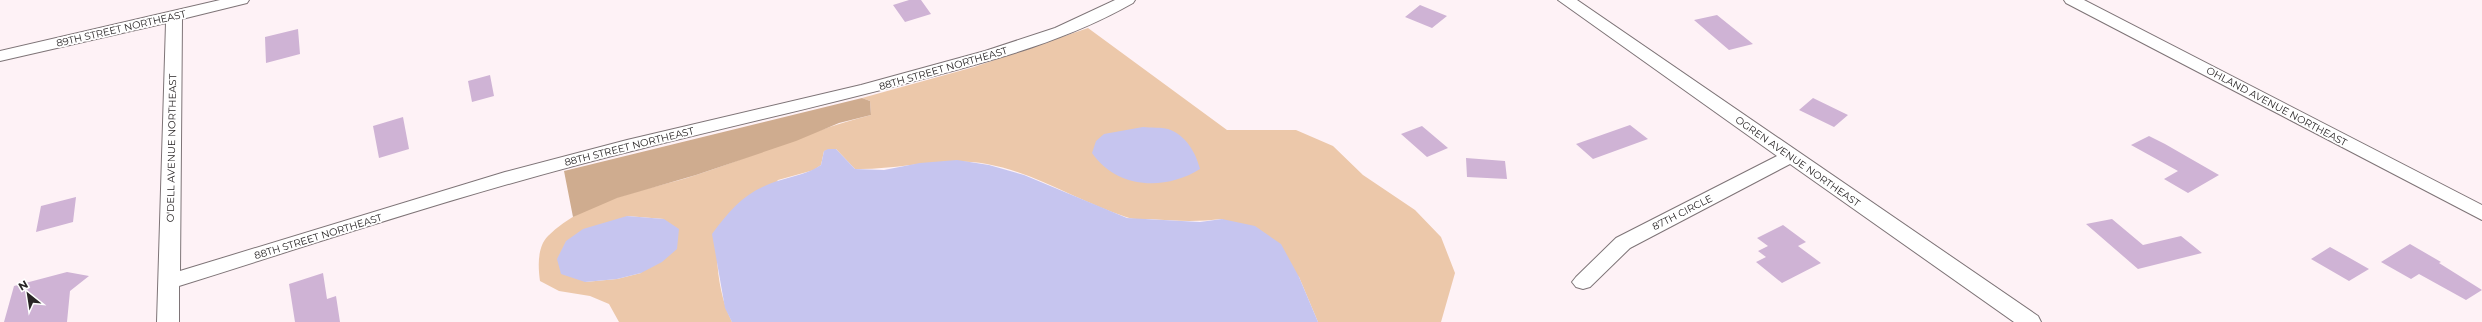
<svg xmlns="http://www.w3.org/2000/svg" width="2482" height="322" font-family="Montserrat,sans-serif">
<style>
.green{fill:#ecc8aa;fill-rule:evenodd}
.forest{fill:#cfac8f}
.water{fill:#c6c5ef}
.building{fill:#cfb3d5}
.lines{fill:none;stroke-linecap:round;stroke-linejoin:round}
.street-casing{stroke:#7e7477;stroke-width:2}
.street{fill:#fff;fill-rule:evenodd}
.labels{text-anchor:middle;stroke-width:3.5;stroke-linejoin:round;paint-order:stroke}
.street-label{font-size:10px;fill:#292526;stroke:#fff}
</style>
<rect width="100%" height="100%" fill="#fef2f6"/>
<path class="green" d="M1088,28L1227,130H1296L1333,146L1363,175L1415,210L1441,237L1455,273L1441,322H1318L1299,277L1222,219C1198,222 1174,221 1150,219C1142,219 1133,220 1126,217C1079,202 1036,173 987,164C942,156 900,170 855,169L836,149L824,151L821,165L814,170L778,180L717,257C718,279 722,302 732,322H619L609,304L590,296L559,291L540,281C538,267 537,247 548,236C586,198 647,191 696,175C755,156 811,130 871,115L870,101L862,98L974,67ZM627,216L664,219L641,273L617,279L585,282Z"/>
<path class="forest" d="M862,98L870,101L871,115L839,123L796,141L696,175L617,198L573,217L564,171Z"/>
<path class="water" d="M1143,127C1151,128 1161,127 1168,129C1186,135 1196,153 1200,169C1165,191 1117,189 1092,153L1096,141L1104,134Z
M828,149H836L855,169L884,170L920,163L957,160L989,165L1024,175L1127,218L1200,222L1222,219L1255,226L1281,244L1299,277L1318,322H732L725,308L712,234C732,207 747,190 781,180C795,176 809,173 821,165L824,151Z
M627,216L664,219L679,229L677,249L662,262L641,273L617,279L585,282L561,274L557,259L566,241L583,229Z"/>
<path class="building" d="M909,0H921L931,14L905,22L893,5Z
M1420,5L1447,16L1432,28L1405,17Z
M1717,15L1753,44L1729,50L1694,20Z
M298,29L300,54L266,63L265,37Z
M490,75L494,96L472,102L468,81Z
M1813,98L1848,115L1834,127L1799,110Z
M403,117L409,149L379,158L373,126Z
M1630,125L1648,139L1593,159L1576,144Z
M1422,126L1448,148L1427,157L1401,134Z
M2149,136L2165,144L2219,175L2188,193L2164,179L2178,171L2131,145Z
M1466,158L1505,161L1507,179L1467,177Z
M76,197L73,222L36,232L41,206Z
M2112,219L2143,245L2181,236L2202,253L2138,269L2086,224Z
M1783,225L1806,242L1798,246L1821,263L1782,283L1756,262L1766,257L1758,251L1768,246L1757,238Z
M2410,244L2441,262L2439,263L2482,290L2466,300L2419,274L2411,279L2381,262Z
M2330,247L2348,257L2369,269L2349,281L2311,259Z
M67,272L89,276L70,291L67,322H4L14,286Z
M323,273L327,299L336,296L340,322H295L289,284Z"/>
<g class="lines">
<g class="street-casing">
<path id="street" d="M220,0H249L247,3L182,19L180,271L505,172L627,140L861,85L985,51L1055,28L1115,0H1135L1133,3C1068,40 998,59 926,78C831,104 735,125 640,149C484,187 332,238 179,286V322H157L166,23L0,61V51Z
M1558,0H1577L2038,316L2041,322H2014L1790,164L1630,248L1590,287L1583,289L1576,287L1572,282L1576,277L1616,238L1777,156Z
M2064,0H2084L2482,205V220L2066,3Z"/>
</g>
<use href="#street" class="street"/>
</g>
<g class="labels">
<g class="street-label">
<text transform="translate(121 28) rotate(-13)" y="4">89TH STREET NORTHEAST</text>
<text transform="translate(943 68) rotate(-16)" y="4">88TH STREET NORTHEAST</text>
<text transform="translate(2277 106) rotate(28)" y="4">OHLAND AVENUE NORTHEAST</text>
<text transform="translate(629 146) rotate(-14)" y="4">88TH STREET NORTHEAST</text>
<text transform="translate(171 148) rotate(-89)" y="4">O'DELL AVENUE NORTHEAST</text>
<text transform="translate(1798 161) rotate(35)" y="4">OGREN AVENUE NORTHEAST</text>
<text transform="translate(1682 212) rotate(-27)" y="4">87TH CIRCLE</text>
<text transform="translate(318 236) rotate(-17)" y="4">88TH STREET NORTHEAST</text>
</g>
</g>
<g transform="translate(28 294) rotate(330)" stroke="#ffffff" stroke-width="3" paint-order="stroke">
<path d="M0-3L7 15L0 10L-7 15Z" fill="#292526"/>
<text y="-6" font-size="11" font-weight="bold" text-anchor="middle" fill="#292526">N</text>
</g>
</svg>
